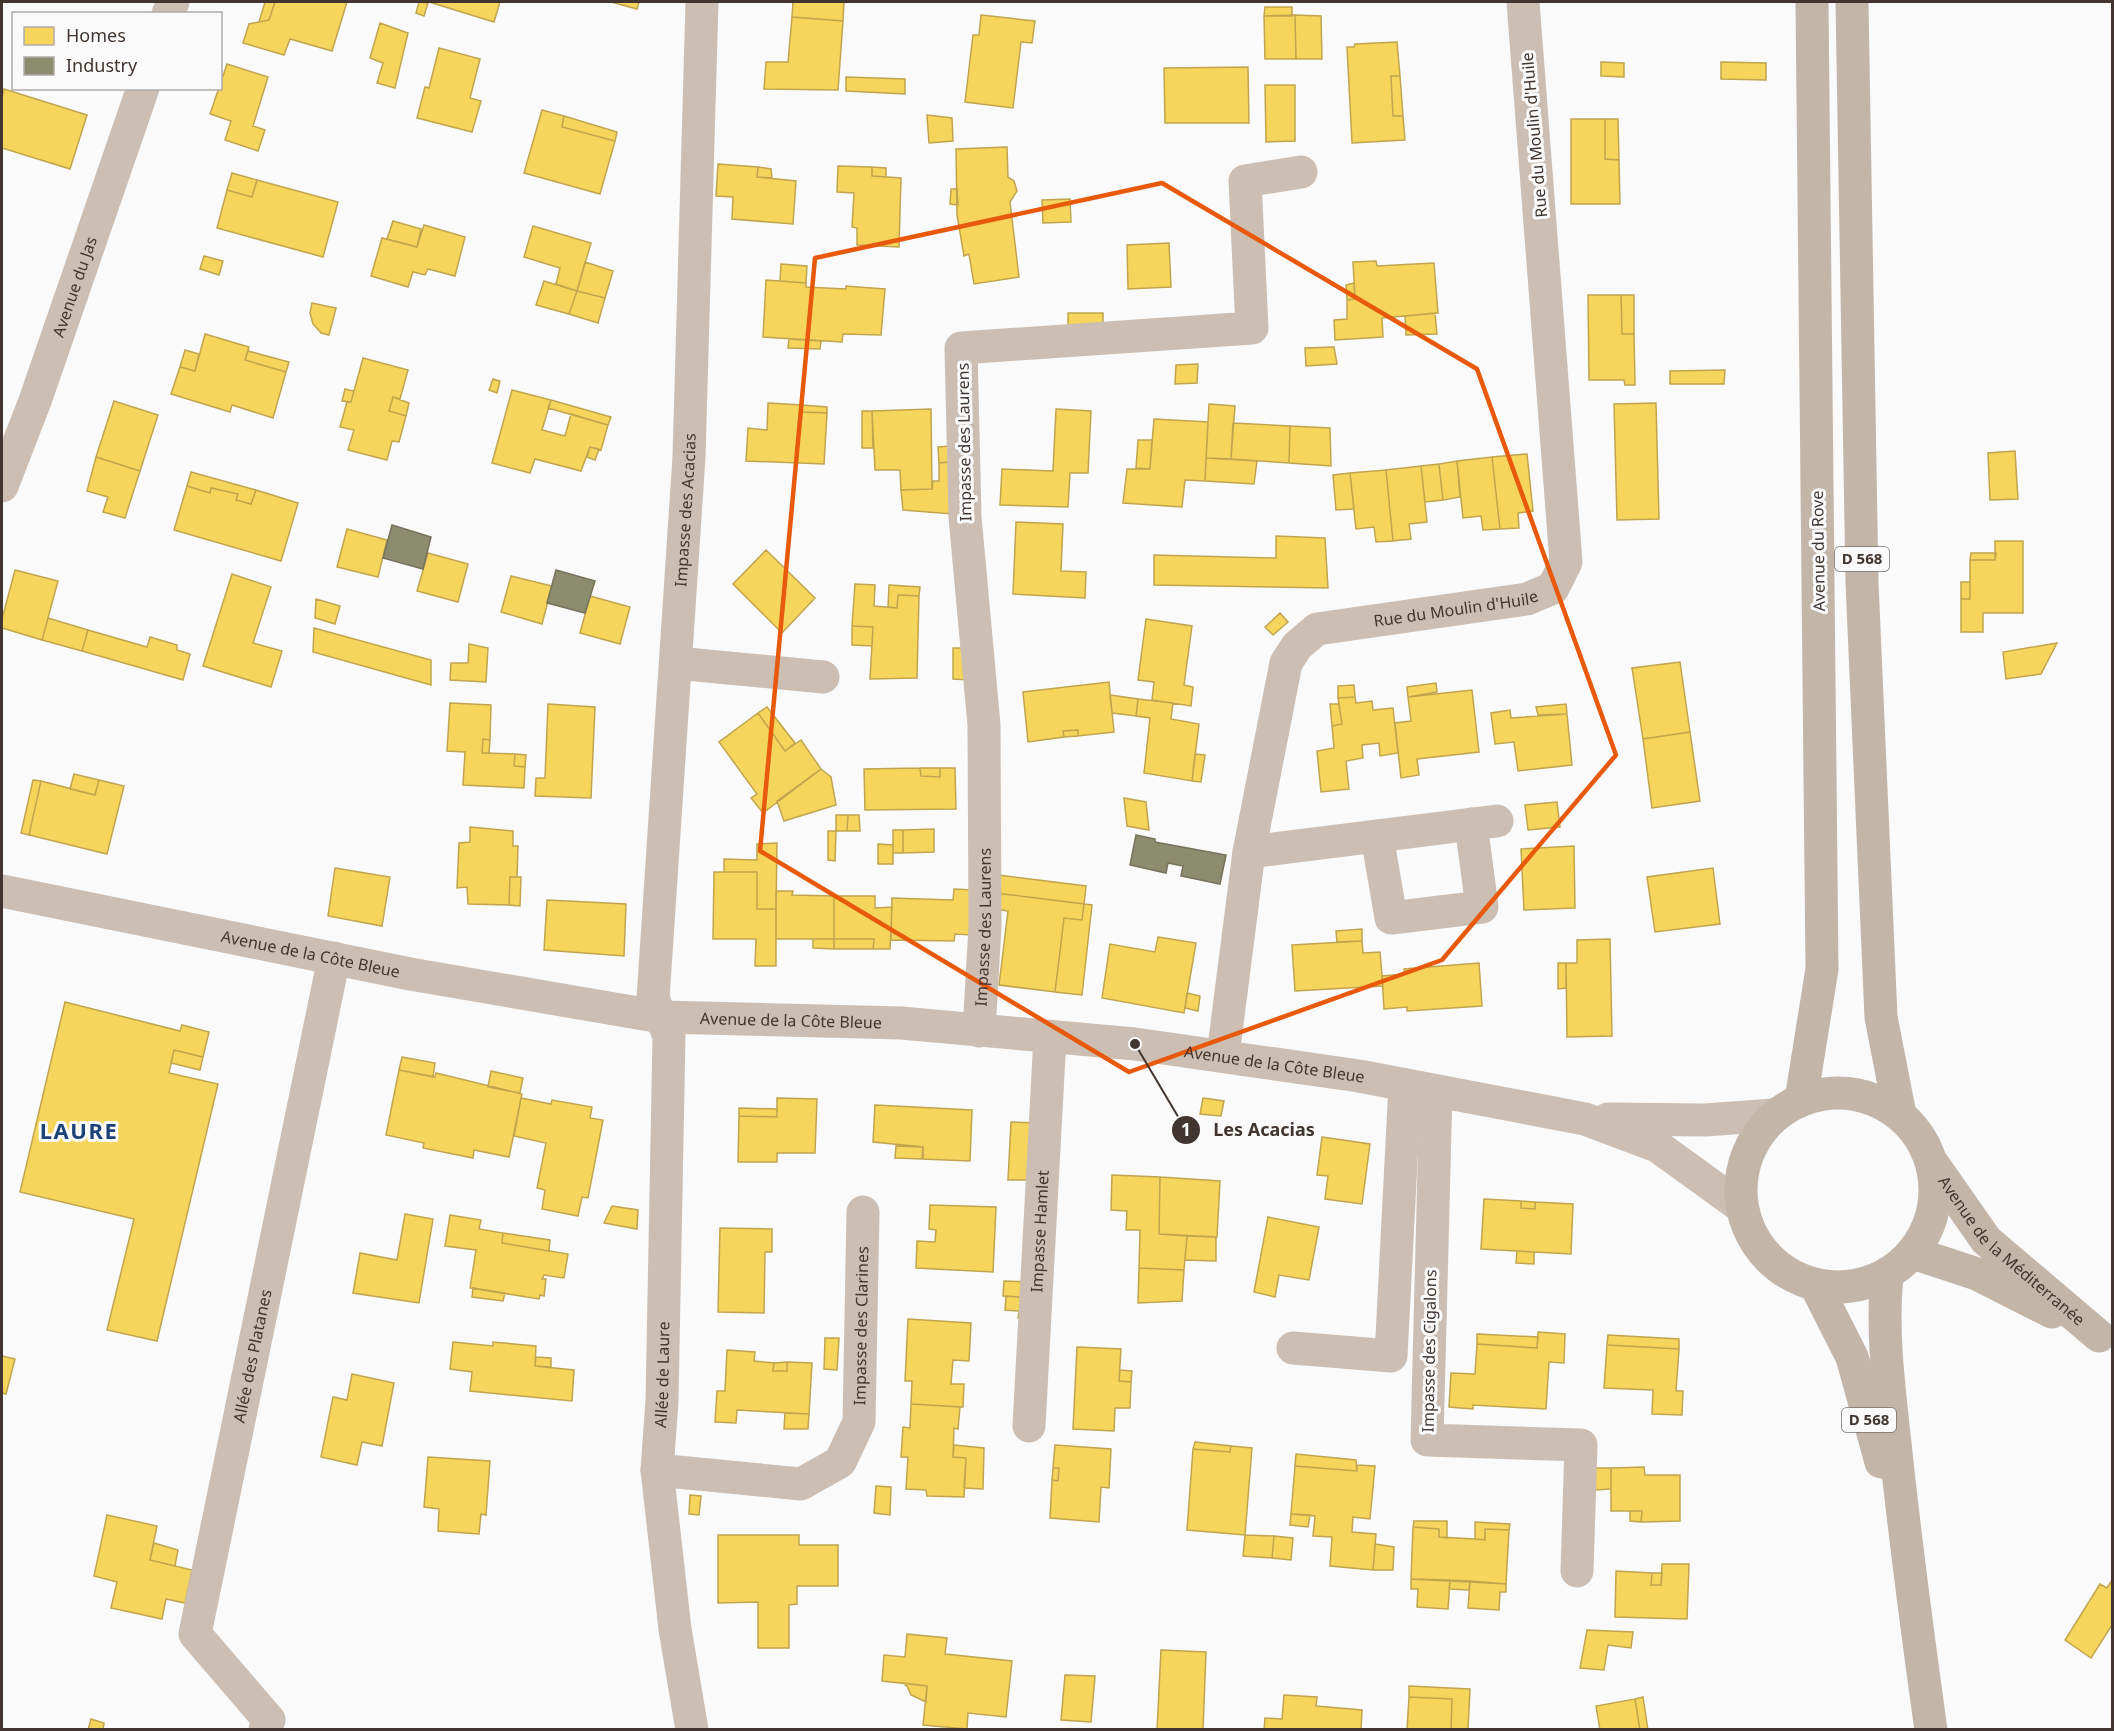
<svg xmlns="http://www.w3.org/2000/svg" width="2114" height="1731" font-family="'Noto Sans',sans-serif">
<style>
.homes{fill:#f6d55c;stroke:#c0a54e;stroke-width:1.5}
.industry{fill:#8c8c6e;stroke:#76725b;stroke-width:1.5}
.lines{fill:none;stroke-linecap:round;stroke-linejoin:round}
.minor{stroke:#ccbeb2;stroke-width:33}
.major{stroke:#c3b5a8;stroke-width:33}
.marked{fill:none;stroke:#e8590c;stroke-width:4.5;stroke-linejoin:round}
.labels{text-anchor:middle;stroke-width:6;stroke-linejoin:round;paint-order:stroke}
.shield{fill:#fafafa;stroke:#79706c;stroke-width:1.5}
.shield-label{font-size:15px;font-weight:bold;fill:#42352f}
.street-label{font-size:16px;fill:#42352f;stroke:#fafafa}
.district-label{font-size:22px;font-weight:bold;letter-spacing:1.5px;fill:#1b4377;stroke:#fafafa}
.leader{fill:none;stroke:#42352f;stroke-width:2}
.callout-dot{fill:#42352f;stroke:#fafafa;stroke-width:2}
.mark-label{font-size:18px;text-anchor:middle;font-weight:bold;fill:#fff}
.callout-label{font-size:18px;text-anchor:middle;font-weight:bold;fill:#42352f;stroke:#fafafa;stroke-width:6;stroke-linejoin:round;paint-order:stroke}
</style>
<rect width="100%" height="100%" fill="#fafafa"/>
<path class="homes" d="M265,2H275L269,20L259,22Z
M275,2H347L332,51L290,39L284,55L243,43L249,24L269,20Z
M419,2L428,3L424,16L416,13Z
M429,2H500L494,22Z
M611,2H639L637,9Z
M793,2H844L843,21L792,17Z
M1265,7H1292V16H1264Z
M981,15L1035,21L1032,43L1021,42L1013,108L965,102L973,35H979Z
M1295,15L1296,59H1265L1264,16Z
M1295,15L1321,16L1322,59H1296Z
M792,17L843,21L838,90L764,89L766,62H788Z
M380,23L408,33L395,88L377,83L383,63L370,58Z
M1397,42L1400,76H1391L1393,116H1403L1405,140L1352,143L1347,47H1354L1355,44Z
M439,48L480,59L470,98L481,101L472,132L417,118L425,87L429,88Z
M1601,62L1624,63V77L1601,76Z
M1721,62L1766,63V80L1721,79Z
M227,64L268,77L253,126L265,130L258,151L225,140L231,121L210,114Z
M1248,67L1249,123H1165L1164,68Z
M1391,76H1400L1403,116H1393Z
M846,77L905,79V94L846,91Z
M1265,85H1295V141L1266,142Z
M4,89L87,115L70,169L2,148V97Z
M542,110L564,116L562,127L615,141L600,194L524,173Z
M927,115L952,118L953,141L929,143Z
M564,116L617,132L615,141L562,127Z
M1571,119H1605V159L1619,160L1620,204H1571Z
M1605,119H1618L1619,160L1605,159Z
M1007,147L1008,177L1014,181L1017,191L1010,202L1019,277L974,284L969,254L964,256L957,215L956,149Z
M718,164L758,167L757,177L796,181L793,224L732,219L733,197L716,196Z
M838,166L872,167V176L901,178L899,247L857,245V228L852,227L854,193L837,192Z
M758,167L771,169L772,178L757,177Z
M872,167L886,168V177L872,176Z
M232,173L257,180L252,197L227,190Z
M257,180L338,202L323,257L217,228L227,190L252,197Z
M951,189H957L958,205L950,204Z
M1070,199L1071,222L1043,223L1042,200Z
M393,221L421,229L417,247L387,239Z
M424,225L465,237L455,276L428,269L425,275L413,272L408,287L371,276L382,238L417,247Z
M533,226L591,243L577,291L556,284L560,268L524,257Z
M1169,243L1171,287L1128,289L1127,245Z
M204,256L223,261L219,275L200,269Z
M1376,261L1377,266L1434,263L1438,313L1382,318L1383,337L1335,340L1334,320L1347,319V300L1355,299L1353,262Z
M585,262L613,271L605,298L577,291Z
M781,264L807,266L806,283L780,281Z
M766,280L806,283V287L846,289V286L885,289L881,335L843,334L842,342L763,337Z
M544,281L577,291L569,314L536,305Z
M1354,283L1355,299L1347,300L1346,285Z
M577,291L605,298L598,323L569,314Z
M1588,295H1621L1622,334H1634L1635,385H1625L1624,380H1589Z
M1621,295H1634V334H1622Z
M312,303L336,308L329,335L321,333L313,324L310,313Z
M1068,313H1103V325L1068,327Z
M1435,313L1437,334L1406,335L1405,316Z
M205,334L249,347L245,360L286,372L273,418L232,405L230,412L171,394L180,367L195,371Z
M789,339L821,341L820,349L788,348Z
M1334,347L1337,364L1306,366L1305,348Z
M185,350L199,354L195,371L180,367Z
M248,351L289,362L286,372L245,360Z
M363,358L408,370L400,399L393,397L389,411L406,416L399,442L392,441L387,460L348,450L354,430L340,427L347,402H351Z
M1198,364L1197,383L1175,384L1176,365Z
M1725,370L1724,384H1670V371Z
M493,379L500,381L497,393L489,390Z
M345,389L354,391L351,402L342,401Z
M512,390L551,400L542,430L565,436L571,414L608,425L601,450L590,447L581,471L535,459L530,473L492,463Z
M393,397L409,403L406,416L389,411Z
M551,400L611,417L608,425L548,408Z
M114,401L158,415L140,471L96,457Z
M768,403L802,405L801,412L827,413L824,464L746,461L748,428L767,430Z
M1656,403L1659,519L1617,520L1614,404Z
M1209,404L1235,406L1231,459L1206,458Z
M802,405L827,407V413L801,412Z
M931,409L932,489L901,490L900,470H875L872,411Z
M1056,409L1091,411L1088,473H1070L1068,507L1000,505L1002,469L1053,471Z
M862,411H872L873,448H862Z
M1154,419L1208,422L1205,481L1185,480L1182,507L1123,503L1127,469H1150Z
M1233,423L1290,426L1289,463L1231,459Z
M1290,426L1330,428L1331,466L1289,463Z
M1138,440H1152L1150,469L1136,468Z
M951,446V462L939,463L938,447Z
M590,447L599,449L595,460L587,457Z
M2015,451L2018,499L1990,500L1988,453Z
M1527,454L1533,511L1518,513L1519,528L1500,529L1492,457Z
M96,457L140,471L125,518L103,512L108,497L87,491Z
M1492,457L1500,529L1483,530L1481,516L1463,518L1457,461Z
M1206,458L1257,461L1254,484L1205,481Z
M1457,461L1460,497L1443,500L1439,464Z
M951,462L952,514L903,510L901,490L932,489L933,481H939V463Z
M1439,464L1443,500L1425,502L1421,466Z
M1421,466L1427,522L1409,524L1411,539L1393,541L1386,470Z
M1386,470L1393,541L1376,542L1374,527L1356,529L1350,473Z
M191,472L256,490L251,504L236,500L238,494L211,488L210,493L187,486Z
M1350,473L1354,509L1336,510L1333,475Z
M187,486L210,493L211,488L238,494L236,500L251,504L256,490L298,503L281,561L174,530Z
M1016,522L1063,524L1061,571L1086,572L1085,598L1013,594Z
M347,529L387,540L378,577L337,567Z
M1276,536L1325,538L1328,588L1154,585V555L1276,558Z
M1995,541H2023V613H1983V632H1961V599H1970V560H1995Z
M766,550L815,598L782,633L733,584Z
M428,553L468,564L458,602L417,591Z
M1971,553H1996L1995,560H1970Z
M15,570L58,581L42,640L2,628V619Z
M232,574L271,587L253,643L282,651L271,687L203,666Z
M511,576L552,586L542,624L501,612Z
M1961,582H1970V599H1961Z
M855,584L875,585L874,606L897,608L898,595L919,596L917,678L870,679L873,627L852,626Z
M889,585L920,587L919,596L898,595L897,608L888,607Z
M590,596L630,607L620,644L580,633Z
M316,599L340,606L335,624L315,618Z
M1280,613L1288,622L1273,635L1265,627Z
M48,618L88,630L82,651L42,640Z
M1146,619L1192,626L1184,685L1193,687L1191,706L1152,700L1154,682L1138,680Z
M852,626L873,627L872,646L852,645Z
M314,628L431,660V685L313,652Z
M88,630L147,647L150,637L177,645V650L190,654L183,680L82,651Z
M2057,643L2041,674L2006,679L2003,652Z
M469,644L488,648L486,682L450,680L451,663H468Z
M953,648H966L969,680L953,679Z
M1680,662L1690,732L1643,739L1632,668Z
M1109,682L1114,732L1078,736V730L1063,731L1064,737L1028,742L1023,692Z
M1436,683L1437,692L1408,697L1407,687Z
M1354,685L1355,697L1338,698V686Z
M1472,690L1479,752L1417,759L1419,775L1401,778L1395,723L1411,721L1408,697Z
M1110,695L1138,699L1136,716L1112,713Z
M1355,697L1356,703L1372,701L1373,710L1393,708L1398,753L1380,756L1379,743L1362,745L1363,758L1346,761L1349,789L1321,792L1317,751L1334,748L1332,726L1342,724L1338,698Z
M1138,699L1173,703L1171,719L1199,724L1192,781L1144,773L1150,718L1136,716Z
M450,703L491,705L490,740L483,739L482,753L515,754L514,766L525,767L524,788L463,785L465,752L447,751Z
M548,704L595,707L591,798L535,796L536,778H545Z
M1330,704H1339L1342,724L1332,726Z
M1566,704L1567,714L1538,715L1536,707Z
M767,707L795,743L785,751L758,713Z
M1510,710L1511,718L1567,714L1572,765L1518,771L1514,742L1495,744L1491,713Z
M758,713L785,751L801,740L821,769L763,813L751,798L757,794L719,742Z
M1078,730V736L1064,737L1063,731Z
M1690,732L1700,801L1652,808L1643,739Z
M483,739L490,740L489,753H482Z
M515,754L526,755L525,767L514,766Z
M1195,754L1205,755L1201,782L1192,781Z
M920,768H940V777L921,776Z
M920,768L921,776L940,777V768H955L956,809L865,810L864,769Z
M821,769L831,777L836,805L784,821L777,801Z
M74,774L99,780L95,795L70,789Z
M33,780L41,781L29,835L21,833Z
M99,780L124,786L107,854L29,835L41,781L95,795Z
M1124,798L1146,802L1149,830L1127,826Z
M1557,802L1560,827L1528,830L1525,805Z
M836,815H848L847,831H836Z
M848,815H859L860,831H847Z
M470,827L513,831V846H518L517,877H510L509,905L468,904L467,887L457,888L459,843L470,842Z
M934,829V852L903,853V830Z
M893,830H903V853H893Z
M828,831H836L835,861L828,860Z
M777,843L776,909H757V872H724V859L757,860V844Z
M878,844L893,845V864H878Z
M1574,846L1575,908L1524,910L1521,849Z
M335,868L390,877L382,926L328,916Z
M1713,868L1720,924L1655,932L1647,877Z
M714,872H757V909H776V966H755L756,939H713Z
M998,875L1086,886L1084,904L996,893Z
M510,877H521L520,906L509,905Z
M954,889L973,890L972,935L955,934L954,941L891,940L892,898L953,900Z
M776,891H793L792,895L834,896V939H776Z
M996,893L1084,904L1082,920L1064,918L1055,992L999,985L1008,911L994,909Z
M834,896H875V908L892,907L890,949H873L874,939H834Z
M547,900L626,904L624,956L544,950Z
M1084,904L1092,905L1082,995L1055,992L1064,918L1082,920Z
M1362,929V941L1337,942L1336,931Z
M1158,937L1196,943L1184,1013L1102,998L1110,944L1155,952Z
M813,939H834V949L813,948Z
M834,939H874L873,949H834Z
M1610,939L1612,1036L1567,1037L1566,963H1577V940Z
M1362,941L1363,953L1380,952L1383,986L1295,991L1292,945Z
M1479,963L1482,1006L1407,1011V1007L1384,1009L1382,976L1405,974L1404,969Z
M1558,963H1566V988L1558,989Z
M1187,993L1200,996L1198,1011L1185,1008Z
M65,1002L180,1031L182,1025L209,1032L203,1057L174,1050L169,1073L218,1084L157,1341L107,1330L134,1219L20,1192Z
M174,1050L203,1057L200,1070L171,1063Z
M402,1057L435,1063L433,1077L399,1070Z
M399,1070L435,1077L436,1073L522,1094L509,1157L474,1150L473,1158L423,1148L424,1143L386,1135Z
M491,1071L523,1078L520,1093L488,1087Z
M521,1098L551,1104L552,1100L592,1107L590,1118L603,1120L588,1198L582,1197L578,1216L542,1209L545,1190L537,1188L546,1143L514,1136Z
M777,1098L817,1099L815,1153H777V1162H738L739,1116L777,1117Z
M1203,1098L1224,1101L1221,1116L1200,1114Z
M875,1105L972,1110L970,1161L922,1159L923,1147L873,1142Z
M739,1108L777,1109V1117L739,1116Z
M1011,1122L1040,1123L1037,1180H1008Z
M1322,1137L1370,1144L1362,1204L1325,1199L1328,1176L1317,1175Z
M896,1146L923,1147V1159L895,1158Z
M1112,1175L1160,1177L1159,1234L1187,1236L1184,1270L1139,1268L1140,1230H1126L1127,1211L1111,1210Z
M1160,1177L1220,1181L1217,1237L1159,1234Z
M1484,1199L1521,1201V1208L1535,1209V1202L1573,1204L1571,1254L1481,1249Z
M1521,1201L1535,1202V1209L1521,1208Z
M930,1205L996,1207L993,1272L916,1268L917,1241L935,1242L936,1230L929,1229Z
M612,1206L638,1210L637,1229L604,1223Z
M405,1214L433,1219L419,1303L353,1293L360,1253L397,1260Z
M450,1215L481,1220L479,1229L503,1233L502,1243L568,1254L564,1278L544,1275L542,1279H546L544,1296L540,1295L539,1299L470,1288L476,1250L445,1246Z
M1268,1217L1319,1227L1309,1280L1279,1275L1275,1297L1254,1292Z
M720,1228L772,1229V1252H765L764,1313L718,1312Z
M503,1233L550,1240L549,1251L502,1243Z
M1187,1236L1216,1237V1261L1185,1260Z
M1517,1251L1534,1252V1264L1516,1263Z
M1139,1268L1184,1270L1182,1301L1138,1303Z
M1004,1281L1031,1282V1298L1003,1296Z
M473,1288L505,1293L503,1301L472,1297Z
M1006,1296L1031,1298L1030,1319L1018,1318L1019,1311L1005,1310Z
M908,1319L971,1323L969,1361L953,1360L951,1384H964L963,1407L911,1404L912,1381H905Z
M1538,1332L1565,1334L1564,1363L1549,1362L1546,1409L1473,1405V1409L1449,1407L1451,1373L1475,1374L1477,1344L1537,1348Z
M1477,1334L1538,1337L1537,1348L1477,1344Z
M1608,1335L1679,1339V1349L1607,1345Z
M825,1338H839L837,1370L824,1369Z
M453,1342L493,1346V1342L536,1346L535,1366L574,1370L572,1401L470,1391L472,1372L450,1369Z
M1607,1345L1679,1349L1676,1391H1683L1682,1415L1652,1414L1653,1390L1604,1388Z
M1077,1347L1121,1349L1119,1381L1131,1382L1130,1408H1115L1114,1431L1073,1429Z
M727,1350L755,1352L754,1361L774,1363L773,1371H787V1362L812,1363L809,1414L737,1410L736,1423L715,1422L717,1391H725Z
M2,1356L15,1359L6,1394L2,1393Z
M536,1357L551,1358V1367L535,1366Z
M787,1362V1371H773L774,1363Z
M1120,1370L1132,1371L1131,1382L1119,1381Z
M352,1374L394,1383L382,1446L362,1442L357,1465L321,1457L333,1397L347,1400Z
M911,1404L960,1407L958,1429L954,1428L953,1457L966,1458L964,1497L927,1496L926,1490L906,1489L908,1457H901L903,1427L910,1428Z
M785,1413L809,1414L808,1429H784Z
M1195,1442L1231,1446L1230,1452L1193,1449Z
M954,1445L984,1448L983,1489L964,1488L966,1458L953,1457Z
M1055,1445L1111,1449L1109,1488L1101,1487L1099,1522L1050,1518L1052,1480L1058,1481L1059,1468H1053Z
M1231,1446L1252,1448L1245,1535L1187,1530L1193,1449L1230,1452Z
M1296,1454L1356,1460L1357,1471L1295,1466Z
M428,1457L490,1461L486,1515L481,1514L479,1534L438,1531L439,1509L424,1507Z
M1357,1465L1375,1466L1370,1519L1353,1517L1352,1532L1376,1534L1373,1570L1330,1566L1332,1537L1313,1536L1315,1516L1291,1514L1295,1466L1357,1471Z
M1644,1467L1645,1475H1680V1521L1641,1522L1642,1511H1611V1468Z
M1053,1468H1059L1058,1481L1052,1480Z
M1594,1468H1611V1489L1595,1490Z
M876,1486L891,1487L890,1515L874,1513Z
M690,1495L701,1496L699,1515L689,1514Z
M1630,1511H1642L1641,1522L1630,1521Z
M1291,1514L1310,1515L1308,1527L1290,1525Z
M107,1515L157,1526L150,1560L192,1570L185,1603L166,1599L162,1619L111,1608L117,1582L94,1576Z
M1414,1521H1447V1538L1439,1537V1529L1413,1527Z
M1475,1522L1510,1524L1509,1530L1485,1529V1540L1475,1539Z
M1413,1527L1439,1529V1537L1475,1539L1485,1540V1529L1509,1530L1506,1584L1411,1579Z
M718,1535H799V1545H838V1586H797V1604L789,1605V1648H758V1602L718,1603Z
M1245,1535L1274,1536L1272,1558L1243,1556Z
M1274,1536L1293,1538L1291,1560L1272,1558Z
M154,1543L178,1550L175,1566L150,1560Z
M1375,1544L1394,1547L1393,1570H1373Z
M1662,1564H1689L1687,1619L1615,1617L1616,1571L1652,1573L1651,1585H1661Z
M1652,1573H1662L1661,1585H1651Z
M1411,1579L1450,1580L1448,1609L1417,1607L1418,1589H1411Z
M1450,1580L1470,1581L1469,1590L1449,1589Z
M2112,1580V1625L2091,1658L2065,1640L2100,1584L2107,1588Z
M1470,1581L1506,1584V1592H1500L1499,1610L1468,1608Z
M1587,1630L1633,1632L1631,1648L1608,1645L1604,1670L1580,1668Z
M907,1634L947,1638L945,1654L1012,1661L1006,1717L968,1713L967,1729L923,1725L927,1686L882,1681L884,1655L905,1657Z
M1161,1650L1206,1652L1203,1730H1157Z
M1065,1675L1095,1676L1091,1722L1061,1720Z
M902,1683L927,1686L926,1702L911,1695L907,1686Z
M1409,1686L1470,1689L1468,1730H1451L1452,1699L1409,1697Z
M1284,1695L1317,1697L1316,1706L1362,1710L1361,1730H1264L1265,1718L1282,1719Z
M1409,1697L1452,1699L1451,1730H1407Z
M1643,1697L1648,1730H1640L1635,1699Z
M1635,1699L1640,1730H1600L1596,1706Z
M91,1719L104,1723L103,1730H88Z"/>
<path class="industry" d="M392,525L431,537L423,569L383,558Z
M556,570L595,581L585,613L547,603Z
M1136,835L1155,839V842L1226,855L1220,884L1181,876L1183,866L1168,863L1166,873L1130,865Z"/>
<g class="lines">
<g class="minor">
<path d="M168,14L173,2"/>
<path id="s1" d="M2,486L35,401L143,88"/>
<path d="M676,663L823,677"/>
<path d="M1377,836L1391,918L1482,907L1471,824"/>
<path d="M1249,852L1497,821"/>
<path id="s2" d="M2,891L410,974L661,1017L901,1023L1135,1044L1359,1076L1585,1119L1657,1146L1740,1206"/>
<path id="s3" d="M979,1031L985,927L984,725L965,517L961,348L1252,328L1245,181L1301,172"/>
<path id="s4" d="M1223,1055L1249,852L1286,663L1297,646L1317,629L1527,599L1553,588L1566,562L1523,2"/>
<path d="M1436,1091L1427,1440L1581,1445L1577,1571"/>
<path d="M1608,1119L1705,1120L1774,1115"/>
<path d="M1293,1348L1391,1356L1405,1085"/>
<path id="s5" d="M1029,1426L1050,1037"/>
<path id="s6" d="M657,1470L801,1484L840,1462L859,1422L863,1212"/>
<path id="s7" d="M265,1730L269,1720L195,1634L334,958"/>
<path id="s8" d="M692,1730L675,1629L657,1470L662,1401L669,1036L653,999L689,457L702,2"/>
</g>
<g class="major">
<path d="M1852,2L1862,583L1881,1017L1900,1115"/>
<circle cx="1838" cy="1190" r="97"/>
<path d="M1801,1100L1822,969L1812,2"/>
<path id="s9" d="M1933,1164L1986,1240L2099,1336"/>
<path d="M1913,1253L1977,1274L2052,1312"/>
<path d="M1887,1276C1881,1335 1890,1394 1896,1453C1906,1545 1918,1637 1931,1730"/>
<path d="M1816,1286L1852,1357L1881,1462"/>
</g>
</g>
<path class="marked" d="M1162,183L1477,369L1616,755L1442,960L1129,1072L760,851L815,258Z"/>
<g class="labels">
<g class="shield">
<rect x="1835" y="547" width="54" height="24" rx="4.5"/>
<rect x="1842" y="1408" width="54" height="24" rx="4.5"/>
</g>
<g class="shield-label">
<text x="1862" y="564">D 568</text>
<text x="1869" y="1425">D 568</text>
</g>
<g class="street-label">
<text transform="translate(1534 135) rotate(-95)" y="6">Rue du Moulin d'Huile</text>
<text dy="6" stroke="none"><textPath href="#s1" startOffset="212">Avenue du Jas</textPath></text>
<text transform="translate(964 442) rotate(-91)" y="6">Impasse des Laurens</text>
<text dy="6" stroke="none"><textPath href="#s8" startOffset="1227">Impasse des Acacias</textPath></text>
<text transform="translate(1818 551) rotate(-91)" y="6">Avenue du Rove</text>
<text dy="6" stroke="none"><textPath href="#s4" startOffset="584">Rue du Moulin d'Huile</textPath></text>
<text dy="6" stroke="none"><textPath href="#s3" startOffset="104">Impasse des Laurens</textPath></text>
<text dy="6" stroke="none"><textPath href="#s2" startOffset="315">Avenue de la Côte Bleue</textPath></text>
<text dy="6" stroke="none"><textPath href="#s2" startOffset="801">Avenue de la Côte Bleue</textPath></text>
<text dy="6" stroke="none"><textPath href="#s2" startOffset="1287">Avenue de la Côte Bleue</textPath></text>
<text dy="6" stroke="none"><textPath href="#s5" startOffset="195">Impasse Hamlet</textPath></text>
<text dy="6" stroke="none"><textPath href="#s9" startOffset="118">Avenue de la Méditerranée</textPath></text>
<text dy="6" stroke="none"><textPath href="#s6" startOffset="330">Impasse des Clarines</textPath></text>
<text transform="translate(1429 1351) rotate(-89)" y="6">Impasse des Cigalons</text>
<text dy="6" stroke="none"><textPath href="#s7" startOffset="408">Allée des Platanes</textPath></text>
<text dy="6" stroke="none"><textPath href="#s8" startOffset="358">Allée de Laure</textPath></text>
</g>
<g class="district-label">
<text x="79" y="1139">LAURE</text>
</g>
</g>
<path class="leader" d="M1135 1044L1186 1130"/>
<g class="callout-dot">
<circle cx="1135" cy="1044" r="6"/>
<circle cx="1186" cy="1130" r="15"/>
</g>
<g class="mark-label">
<text x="1186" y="1136">1</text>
</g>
<g class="callout-label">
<text x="1264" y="1136">Les Acacias</text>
</g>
<rect width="2114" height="1731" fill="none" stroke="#42352f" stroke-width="6"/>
<rect x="12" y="12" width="210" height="78" fill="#fafafa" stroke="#b0aba9" stroke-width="1.5"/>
<rect x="24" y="27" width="30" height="18" fill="#f6d55c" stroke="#b0aba9" stroke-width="1.5"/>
<text x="66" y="42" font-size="18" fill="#42352f">Homes</text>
<rect x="24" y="57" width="30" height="18" fill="#8c8c6e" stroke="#b0aba9" stroke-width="1.5"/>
<text x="66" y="72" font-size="18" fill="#42352f">Industry</text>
</svg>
